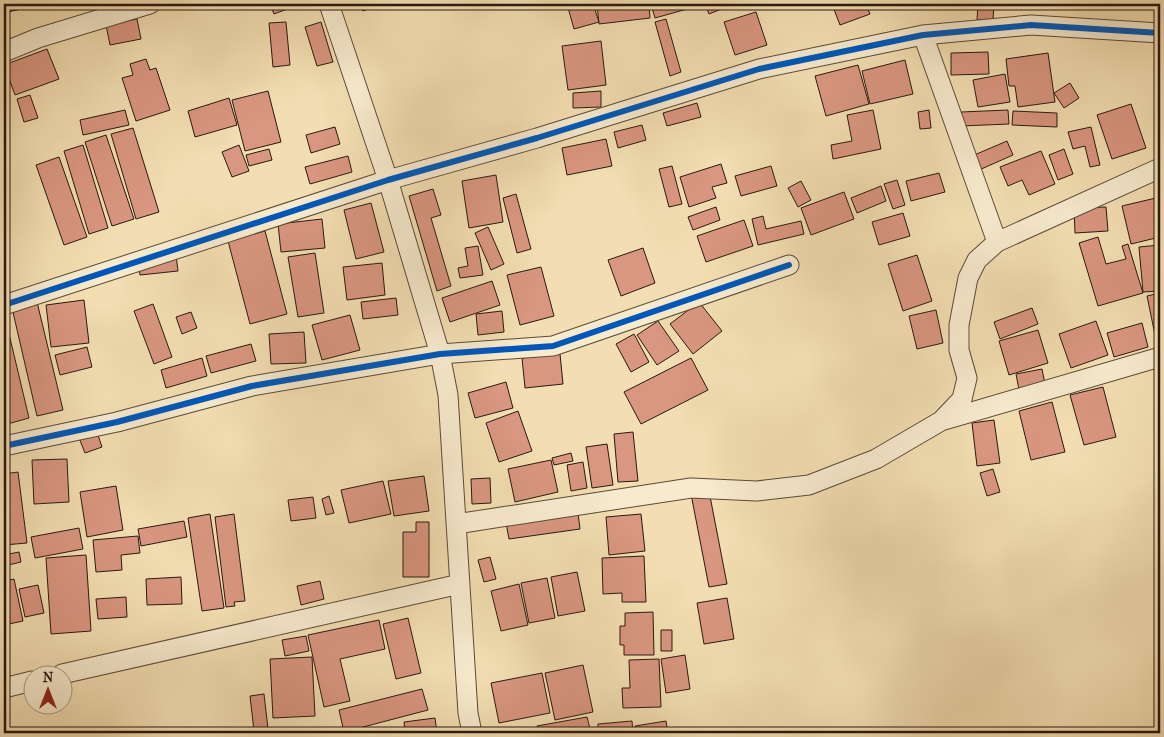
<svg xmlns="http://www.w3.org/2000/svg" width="1164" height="737" font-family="'IM FELL French Canon',serif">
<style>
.building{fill:#d99680;stroke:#2a190f}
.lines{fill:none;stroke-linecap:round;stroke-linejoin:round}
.minor-casing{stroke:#5c4a38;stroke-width:21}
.minor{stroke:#f7eacd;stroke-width:19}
.cycleway-casing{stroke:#f7eacd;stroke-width:9}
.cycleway{stroke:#0057b8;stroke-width:6}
</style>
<rect width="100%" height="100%" fill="#f2deb2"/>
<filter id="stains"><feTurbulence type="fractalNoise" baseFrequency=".004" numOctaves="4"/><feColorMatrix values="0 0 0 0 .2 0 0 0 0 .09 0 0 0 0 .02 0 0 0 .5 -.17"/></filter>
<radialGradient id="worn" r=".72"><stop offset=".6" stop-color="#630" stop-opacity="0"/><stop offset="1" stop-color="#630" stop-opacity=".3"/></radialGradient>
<path class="building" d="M4,4H20L21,9L4,13Z
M54,4H71V6L56,9Z
M270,4H310L299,8L298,5L274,14Z
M359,4H380L363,11Z
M567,4H593L599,22L574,29Z
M597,4H649L650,18L599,24Z
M651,4H697L698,6L655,18Z
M705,4H734L709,14Z
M832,4H866L870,14L840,25Z
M978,4H994L993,20H977Z
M756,12L767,45L735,55L724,22Z
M137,19L141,39L110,45L106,25Z
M666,19L681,72L670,76L655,22Z
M286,22L290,65L273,67L269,23Z
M321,22L333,62L317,66L305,27Z
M601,41L606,85L568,90L562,46Z
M47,49L59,79L15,95L4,65Z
M988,52L989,74L951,75V53Z
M1048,53L1055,102L1018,107L1015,86H1009L1006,59Z
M146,59L150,70L156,68L170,110L136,121L122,78L133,75L130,64Z
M905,60L913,94L870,104L862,71Z
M858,65L869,104L826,116L815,76Z
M1005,74L1010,102L978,107L973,80Z
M1070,83L1079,98L1064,108L1054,93Z
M268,91L281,142L245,151L232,100Z
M601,91V107L573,108V93Z
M30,95L38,118L24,122L17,99Z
M229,98L237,125L195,137L188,111Z
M697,103L701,117L667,126L663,113Z
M1131,104L1146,148L1112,159L1097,115Z
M125,110L129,125L83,135L80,120Z
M873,110L881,149L833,159L831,145L852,141L847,115Z
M929,110L931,128L920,129L918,112Z
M1008,110L1009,124L961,126V112Z
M1013,111L1057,113V127L1012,125Z
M642,125L646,140L618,148L614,132Z
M335,127L340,144L311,153L306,135Z
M1091,127L1100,165L1090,167L1085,146L1073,149L1068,132Z
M133,128L159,212L136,219L111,134Z
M106,135L134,219L112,226L85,142Z
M606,139L612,166L567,175L562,148Z
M1007,141L1013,155L979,170L972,156Z
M83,145L108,228L89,234L64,151Z
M239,145L249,171L232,177L222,152Z
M269,149L272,160L249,166L246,155Z
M1064,149L1073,174L1058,180L1049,155Z
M1041,151L1055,184L1029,195L1022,180L1008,186L1000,167Z
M348,156L352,172L310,184L305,167Z
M59,157L87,237L64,245L36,165Z
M721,164L727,183L712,187L716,198L689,207L680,177Z
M672,166L682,204L669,207L659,169Z
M771,166L777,186L741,196L735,176Z
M939,173L945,192L911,201L906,181Z
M496,175L503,222L469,228L462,181Z
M897,180L905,205L893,209L884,184Z
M801,181L811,200L798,207L788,188Z
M881,186L886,201L857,213L851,198Z
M433,189L441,215L431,218L451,286L437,291L409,196Z
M844,192L854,219L811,235L801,208Z
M516,194L531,249L517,253L503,198Z
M1160,197V237L1131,244L1122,206Z
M371,203L384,252L356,259L344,210Z
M716,207L720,220L693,230L688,217Z
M1106,207L1108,231L1075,233L1074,208Z
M903,213L910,236L879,245L872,222Z
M763,216L766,229L801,221L804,234L758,245L752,219Z
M322,219L325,248L281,252L278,224Z
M744,220L753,246L706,262L697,236Z
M488,227L504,264L491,270L475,233Z
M265,231L287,314L250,324L228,241Z
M1098,237L1106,264L1126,259L1122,246L1128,244L1143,293L1098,306L1079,243Z
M1160,245V291L1143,292L1139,247Z
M478,246L483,275L460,278L458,268L468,266L465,248Z
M643,248L655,283L621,296L608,260Z
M315,253L324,313L298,317L288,257Z
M176,255L178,271L140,275L138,260Z
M917,255L932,301L903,311L888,264Z
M382,263L385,295L347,300L343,267Z
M541,267L554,316L520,325L507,275Z
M492,281L500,305L450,322L442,298Z
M1160,293V334L1155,335L1147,296Z
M396,298L398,315L363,319L361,302Z
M84,300L89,343L51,347L46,305Z
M37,302L63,410L37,416L12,308Z
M699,302L722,331L693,354L670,324Z
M153,304L172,357L154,364L134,311Z
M1032,308L1038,324L1000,339L994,322Z
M936,310L943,343L917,349L909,316Z
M502,311L504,332L478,335L476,314Z
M191,312L197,328L182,334L176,317Z
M4,313L29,418L4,425Z
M350,315L360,350L322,360L312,325Z
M658,321L679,351L657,365L637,335Z
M1096,321L1108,355L1071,368L1059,334Z
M1142,323L1148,347L1114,357L1107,333Z
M1038,330L1048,363L1009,375L999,341Z
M304,332L306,363L271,364L269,334Z
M634,334L649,362L631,372L616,344Z
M251,344L256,361L211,373L206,356Z
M87,347L92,367L60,375L55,355Z
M560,354L563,384L525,388L522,358Z
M202,358L207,376L166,388L161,370Z
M691,358L708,390L641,424L624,392Z
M1042,369L1045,384L1019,390L1016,374Z
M506,382L513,408L475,418L468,393Z
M1103,387L1116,437L1084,445L1070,395Z
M1052,402L1065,452L1031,460L1019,411Z
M518,411L532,451L499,462L486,423Z
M994,420L1000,463L977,466L972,423Z
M97,432L102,447L85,453L79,438Z
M633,432L638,481L618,482L614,434Z
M607,444L613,485L592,488L586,447Z
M571,453L573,461L554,465L552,458Z
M67,459L69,502L34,504L32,460Z
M551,460L558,492L515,502L508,469Z
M583,462L587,488L571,491L567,465Z
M993,469L1000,492L987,496L980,473Z
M18,472L27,543L4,545V474Z
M424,476L429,511L394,516L388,481Z
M490,478L491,503L472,504L471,479Z
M383,481L391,514L349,523L341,490Z
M116,486L123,530L87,537L80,492Z
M709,491L727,584L709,587L691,494Z
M329,496L334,513L326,515L322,499Z
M313,497L316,518L291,521L288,500Z
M578,513L580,529L509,539L506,523Z
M210,514L224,608L202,611L188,518Z
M234,514L245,601L234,602L235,606L226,607L215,517Z
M641,514L645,551L609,555L606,517Z
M184,521L187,537L141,546L138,529Z
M416,522H429V577H403V532H416Z
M79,528L83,549L35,558L31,537Z
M138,536L140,553L121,555L122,570L96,572L93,540Z
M19,552L21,562L4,566V555Z
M86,555L91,631L51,634L46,558Z
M644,556L646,602H622V593L603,594L602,558Z
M490,557L496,579L484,582L478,560Z
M577,572L585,611L558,616L551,577Z
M181,577L182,604L147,605L146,579Z
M547,578L555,618L529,623L521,583Z
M14,579L23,621L4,625V581Z
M320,581L324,599L301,605L297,586Z
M519,584L528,625L501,631L491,591Z
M38,585L44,613L25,617L19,589Z
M126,597L127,617L98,619L96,599Z
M727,598L734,639L704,644L697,603Z
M653,612L654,655H624V645H620V626H625V613Z
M408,618L421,673L396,679L383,624Z
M379,620L385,649L340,659L350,701L324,707L308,635Z
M661,630H672V651H661Z
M306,636L309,651L285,656L282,640Z
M685,655L690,689L666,693L661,659Z
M312,657L315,716L273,718L270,659Z
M659,659L661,707L623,708L622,688H630L629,660Z
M583,665L593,712L555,720L545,673Z
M542,673L550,713L499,723L491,683Z
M422,689L428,710L344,732L339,710Z
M264,694L268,729L254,731L250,696Z
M587,717L591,733H539L537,726Z
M435,718L437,733H405L404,722Z
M632,721L633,733H598V724Z
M666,721L668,733H636L635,726Z
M195,728L196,733H172V730Z
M377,730V733H356Z"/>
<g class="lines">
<g class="minor-casing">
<path id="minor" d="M329,4L388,180L440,354L448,395L468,713L472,733
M923,35L997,242
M4,52L38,38L150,4
M4,305L388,180L537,138L759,69L923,35L1031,25L1160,33
M942,420L962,399L967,378L959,350V325L968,278L977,260L997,242L1160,168
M4,446L117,422L252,386L440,354L553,346L789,265
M456,524L691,488L757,491L809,485L876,459L941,421L1160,357
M62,674L460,584
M4,688L32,681"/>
</g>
<use href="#minor" class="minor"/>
<g class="cycleway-casing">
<path id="cycleway" d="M4,305L388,180L537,138L759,69L923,35L1031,25L1160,33
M4,446L117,422L252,386L440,354L553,346L789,265"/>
</g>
<use href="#cycleway" class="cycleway"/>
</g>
<rect width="1164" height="737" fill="none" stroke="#f2deb2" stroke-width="20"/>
<rect x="5" y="5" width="1154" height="727" fill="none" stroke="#2a190f" stroke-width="2.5"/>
<rect x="10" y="10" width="1144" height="717" fill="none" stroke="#2a190f"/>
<g transform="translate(48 690)"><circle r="24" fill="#f7eacd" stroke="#a59681"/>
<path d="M0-4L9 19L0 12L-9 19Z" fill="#8f2418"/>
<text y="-8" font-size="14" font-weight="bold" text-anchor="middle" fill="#2a190f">N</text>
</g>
<rect width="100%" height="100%" filter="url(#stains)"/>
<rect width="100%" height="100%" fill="url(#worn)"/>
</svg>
